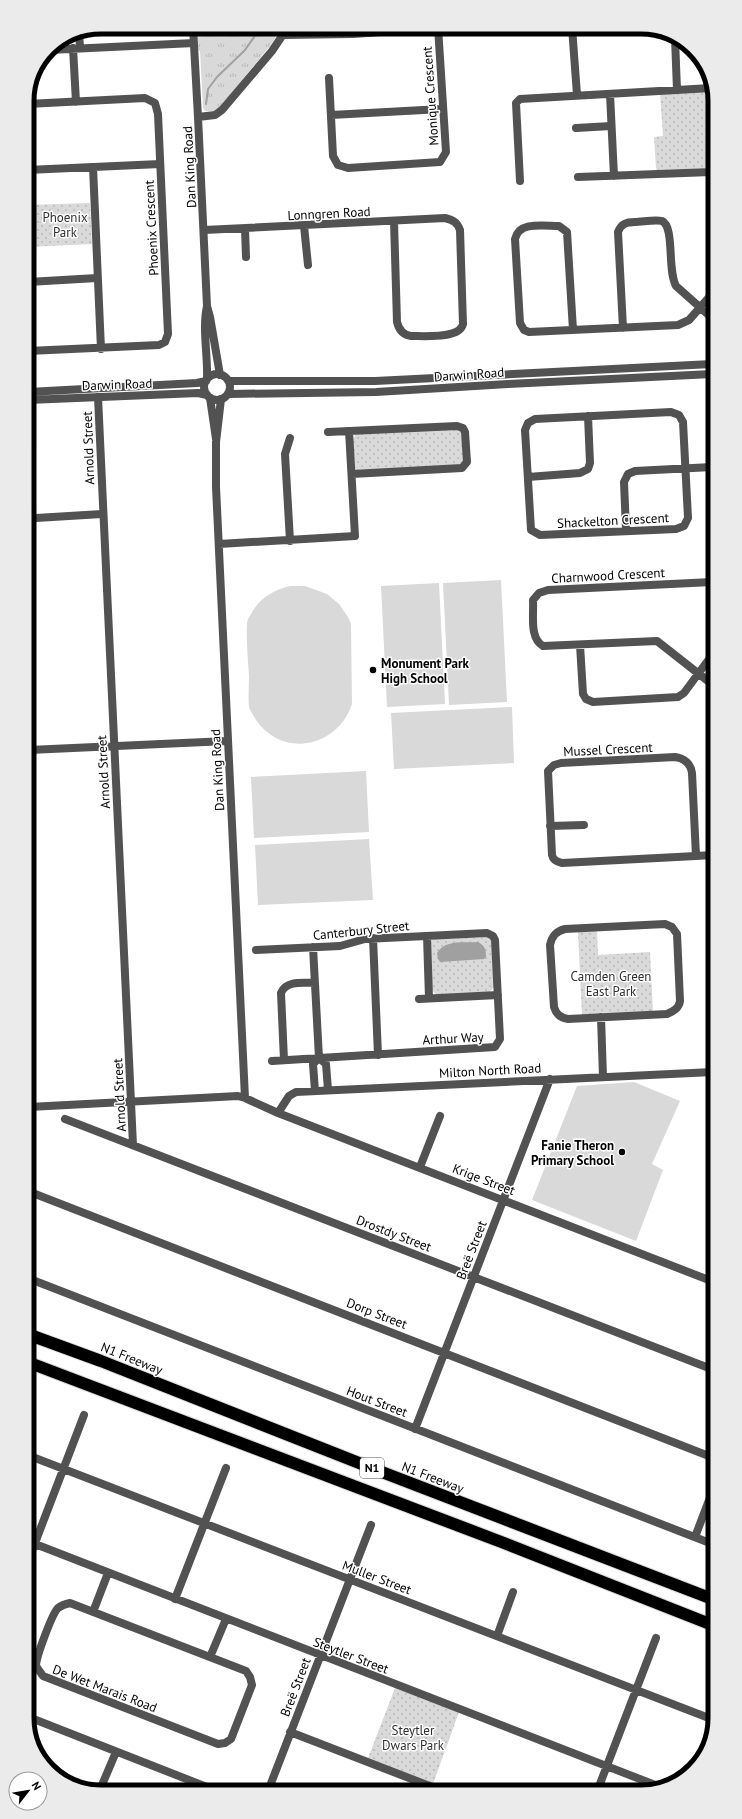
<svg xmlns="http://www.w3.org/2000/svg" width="742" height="1819" font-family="'PT Sans',sans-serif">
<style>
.grass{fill:url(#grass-tufts)}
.park{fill:url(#park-dots)}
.garden{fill:#d9d9d9}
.water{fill:#a0a0a0}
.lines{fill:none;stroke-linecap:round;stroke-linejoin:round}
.stream{stroke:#a0a0a0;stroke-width:2}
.motorway-casing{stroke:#dbdbdb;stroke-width:14}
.minor{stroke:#525252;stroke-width:8}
.tertiary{stroke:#525252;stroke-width:8}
.motorway{stroke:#000;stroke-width:12}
.poi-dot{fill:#000;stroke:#fff;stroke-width:1.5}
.labels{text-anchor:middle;stroke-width:3;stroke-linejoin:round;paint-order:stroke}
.shield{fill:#fff;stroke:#4c4c4c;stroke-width:1}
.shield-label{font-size:12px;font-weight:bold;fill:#000}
.street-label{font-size:13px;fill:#000;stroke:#fff}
.park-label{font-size:13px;fill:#303030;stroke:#fff}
.poi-label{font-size:13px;font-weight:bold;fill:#000;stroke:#fff;text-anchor:start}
.rim{fill:none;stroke:#000;stroke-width:5}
</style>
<defs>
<pattern id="grass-tufts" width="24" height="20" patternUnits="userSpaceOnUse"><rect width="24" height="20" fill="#d9d9d9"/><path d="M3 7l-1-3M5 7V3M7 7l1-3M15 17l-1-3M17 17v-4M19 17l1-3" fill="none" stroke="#b8b8b8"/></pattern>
<pattern id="park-dots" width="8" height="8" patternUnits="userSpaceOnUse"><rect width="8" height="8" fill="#d9d9d9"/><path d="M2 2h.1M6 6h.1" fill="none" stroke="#b8b8b8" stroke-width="1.8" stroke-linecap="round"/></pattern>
</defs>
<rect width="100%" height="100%" fill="#fff"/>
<path class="grass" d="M235,27H282L270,46L219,108L213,111H205L203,108L200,51L198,50L197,29Z"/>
<path class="park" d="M711,91V168L657,170L656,168L654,137L663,136L660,93Z
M90,203L92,244L27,247V205Z
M458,429L461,431L464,461L460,466L356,470L355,468L353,439L356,434Z
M597,931L598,955L650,952L653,1012L582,1015L578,932Z
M489,937L492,941L494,987L489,993L436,995L432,990L431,941L434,939Z
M395,1688L459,1712L433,1784L368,1758Z"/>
<path class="garden" d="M501,580L507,702L449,705L443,583Z
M439,583L445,704L387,707L381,586Z
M290,586H305L327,594L339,604L348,617L351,624L352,704C338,747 283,759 256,720C254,716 250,711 249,707C248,697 249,686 249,676C248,659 246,641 247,624C247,621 248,618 250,616C258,599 273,590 290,586Z
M512,707L514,763L394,769L391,713Z
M366,771L369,832L254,838L251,777Z
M369,839L373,900L258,905L255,845Z
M634,1082L680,1101L652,1164L663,1170L636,1241L532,1200L577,1086Z"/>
<path class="water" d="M478,942C485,946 486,949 486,957L484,959L440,962L438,959L437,953C445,939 464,943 478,942Z"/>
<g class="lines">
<path class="stream" d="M206,104L208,89L217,77L245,50L261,27"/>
<g class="motorway-casing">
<path id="motorway" d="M30,1335L101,1361L387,1474L715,1600
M30,1363L504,1543L715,1626"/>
</g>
<path class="minor" d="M193,27L198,117
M572,27L577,95
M79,31L80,48
M283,35L353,34L452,27
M675,38L677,90
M73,48L76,102
M49,50L194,43
M329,78L333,156L338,165L348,168L440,162L446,152L438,27
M610,94L614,176
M27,104L145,98L155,103L158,114L168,334L165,342L159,345L28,351
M331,115L442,109
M576,128L611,126
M93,167L101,349
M27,170L160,164
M578,177L711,172
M520,181L516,103L520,99L711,88
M304,226L308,265
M245,229L246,257
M204,230L445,218C453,220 457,222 460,230L463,324C460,339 424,336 411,336C403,335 399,330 397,322L394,221
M28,282L97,278
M623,328L618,232C621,224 626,222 635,222C642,222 655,219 662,221C675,227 667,270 676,286L712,318
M573,330L567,232L559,226C544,226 519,221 515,239L520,323L524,330L529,332L678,325L689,320L712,294
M98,397L133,1145
M210,398L216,439
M221,399L216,442V487L245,1098
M671,412L679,415L683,422L688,518L684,526L676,529L540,535L531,530L525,430L528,423L535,419Z
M328,432L457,426L463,428L465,432L467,462L462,468L352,474
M528,477L580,473L588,469L590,463L588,416
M36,518L102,514
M626,530L624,482L628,474L635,471L712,467
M290,541L285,454L290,438
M219,544L355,536L349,431
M712,582L548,590L539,593L533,600C534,614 529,638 543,646L657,641L713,685
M580,645L583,694L586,699L593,702L678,697L684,693L712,655
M29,750L227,741
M550,826L584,825
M696,856L692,773C691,764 684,758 675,757L561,763L554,765L548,771L552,855C553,860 557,862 562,863L696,856L713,855
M665,924L672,927L677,934L680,1001C679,1008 674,1011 667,1014L568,1019C561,1018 556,1014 554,1007L550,945C552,936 556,931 565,929Z
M427,936L429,998
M373,938L378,1055
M313,947L319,1058L313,1064L315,1091
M256,950L340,946L365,939L487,933L493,936L495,940L500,1039L495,1047L272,1061
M419,999L498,995
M601,1017L603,1077
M319,1058L326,1064L328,1090
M284,1060L281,993C286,980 304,983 315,983
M29,1107L238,1096L245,1098L278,1113L714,1282
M278,1113L289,1096L296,1092L713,1072
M65,1119L714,1370
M420,1167L440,1116
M30,1192L714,1458
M30,1279L715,1545
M415,1429L550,1079
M30,1456L714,1720
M695,1537L714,1487
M30,1542L663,1788
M30,1556L84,1415
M175,1599L226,1468
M70,1603L246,1671L250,1677L252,1685L231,1739L225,1743L218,1744L43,1676L36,1666C36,1657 52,1614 58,1608C62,1605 65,1604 70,1603Z
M93,1612L108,1573
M497,1636L513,1592
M210,1657L226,1619
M31,1718L217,1791
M290,1732L440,1790
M598,1789L656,1638
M268,1791L371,1525
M99,1792L116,1752"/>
<path class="tertiary" d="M207,306L210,317L220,375
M204 387a13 13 0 1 1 26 0a13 13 0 1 1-26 0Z
M207,379C208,355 202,329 207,306L198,117L215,115L222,110L272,51L288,27
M229,381H375L712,364
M28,392L197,383L206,381
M228,394L376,392L508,384L712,374
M28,400L198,393L207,395"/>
<use href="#motorway" class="motorway"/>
</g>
<g class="poi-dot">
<circle cx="373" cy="670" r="4"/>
<circle cx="622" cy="1152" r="4"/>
</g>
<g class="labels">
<rect class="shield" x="360" y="1458" width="24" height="20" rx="3"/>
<g class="shield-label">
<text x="372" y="1472">N1</text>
</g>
<g class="street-label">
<text transform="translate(430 96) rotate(-94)" y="5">Monique Crescent</text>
<text transform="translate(189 167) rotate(-93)" y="5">Dan King Road</text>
<text transform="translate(329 213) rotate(-3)" y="5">Lonngren Road</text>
<text transform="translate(151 228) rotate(-93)" y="5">Phoenix Crescent</text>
<text transform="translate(469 374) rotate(-4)" y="5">Darwin Road</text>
<text transform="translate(117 384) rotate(-2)" y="5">Darwin Road</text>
<text transform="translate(88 448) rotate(-92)" y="5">Arnold Street</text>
<text transform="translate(613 520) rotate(-3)" y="5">Shackelton Crescent</text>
<text transform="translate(608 575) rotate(-3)" y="5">Charnwood Crescent</text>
<text transform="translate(608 749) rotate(-3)" y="5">Mussel Crescent</text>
<text transform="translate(217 770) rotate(-93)" y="5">Dan King Road</text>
<text transform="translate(103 772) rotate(-93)" y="5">Arnold Street</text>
<text transform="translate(361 930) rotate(-6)" y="5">Canterbury Street</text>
<text transform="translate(453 1038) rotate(-3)" y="5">Arthur Way</text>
<text transform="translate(490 1070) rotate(-3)" y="5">Milton North Road</text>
<text transform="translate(119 1095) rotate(-93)" y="5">Arnold Street</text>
<text transform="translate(484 1179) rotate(21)" y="5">Krige Street</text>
<text transform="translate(394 1233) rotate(21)" y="5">Drostdy Street</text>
<text transform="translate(471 1250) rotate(-69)" y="5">Breë Street</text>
<text transform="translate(377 1313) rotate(21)" y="5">Dorp Street</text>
<text transform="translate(132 1358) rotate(22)" y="5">N1 Freeway</text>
<text transform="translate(377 1401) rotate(21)" y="5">Hout Street</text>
<text transform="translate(433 1477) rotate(21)" y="5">N1 Freeway</text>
<text transform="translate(377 1577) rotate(21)" y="5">Muller Street</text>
<text transform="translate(351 1655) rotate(21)" y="5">Steytler Street</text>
<text transform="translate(295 1687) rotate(-69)" y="5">Breë Street</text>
<text transform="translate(105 1688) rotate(21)" y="5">De Wet Marais Road</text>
</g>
<g class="park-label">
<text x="65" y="222">Phoenix<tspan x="65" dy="15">Park</tspan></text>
<text x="611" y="981">Camden Green<tspan x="611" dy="15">East Park</tspan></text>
<text x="413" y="1735">Steytler<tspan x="413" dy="15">Dwars Park</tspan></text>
</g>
<g class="poi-label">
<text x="381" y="668">Monument Park<tspan x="381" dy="15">High School</tspan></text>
<text x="614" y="1150" text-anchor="end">Fanie Theron<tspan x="614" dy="15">Primary School</tspan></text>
</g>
</g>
<path d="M0 0H742V1819H0ZM101 34H641A67 67 0 0 1 708 101V1718A67 67 0 0 1 641 1785H101A67 67 0 0 1 34 1718V101A67 67 0 0 1 101 34Z" fill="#ebebeb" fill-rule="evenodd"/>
<path class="rim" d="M101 34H641A67 67 0 0 1 708 101V1718A67 67 0 0 1 641 1785H101A67 67 0 0 1 34 1718V101A67 67 0 0 1 101 34Z"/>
<g transform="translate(28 1791) rotate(59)"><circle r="19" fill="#ffffff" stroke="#999999"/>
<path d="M0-3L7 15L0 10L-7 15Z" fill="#000000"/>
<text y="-6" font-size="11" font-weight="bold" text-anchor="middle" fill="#000000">N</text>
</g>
</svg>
